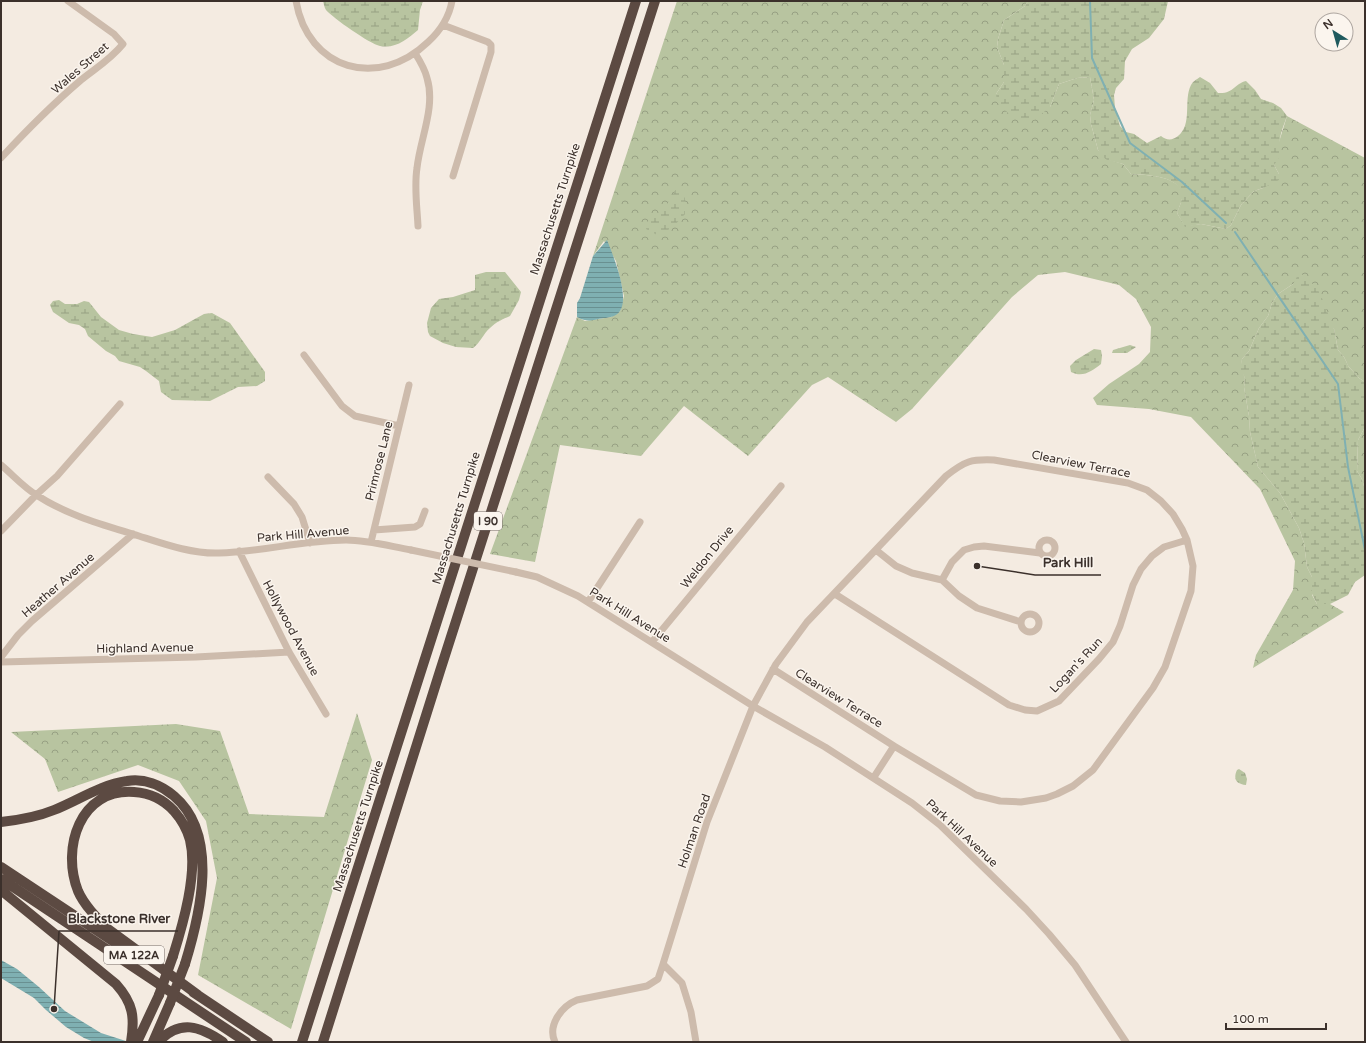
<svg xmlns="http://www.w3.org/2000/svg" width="1366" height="1043" font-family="'Varela Round',sans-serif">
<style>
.forest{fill:url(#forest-crowns)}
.wetland{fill:url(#wetland-marsh)}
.water{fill:url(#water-rules)}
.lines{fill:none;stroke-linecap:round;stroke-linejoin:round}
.stream{stroke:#7fb0b2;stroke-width:2}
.minor{stroke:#cdbbac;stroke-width:7}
.highway{stroke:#5c4a42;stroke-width:10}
.minor-bridge{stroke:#cdbbac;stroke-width:7}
.highway-bridge{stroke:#5c4a42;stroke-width:10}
.labels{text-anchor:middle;stroke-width:3;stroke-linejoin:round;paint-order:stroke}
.shield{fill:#fbf5ee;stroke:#756b66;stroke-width:1}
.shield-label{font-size:11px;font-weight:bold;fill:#3b302b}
.street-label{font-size:12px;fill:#3b302b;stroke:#fbf5ee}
.leader{fill:none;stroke:#3b302b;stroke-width:1.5}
.callout-dot{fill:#3b302b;stroke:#fbf5ee;stroke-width:1.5}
.callout-label{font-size:13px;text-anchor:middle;font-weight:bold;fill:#3b302b;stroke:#fbf5ee;stroke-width:3;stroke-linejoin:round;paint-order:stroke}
</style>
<defs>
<pattern id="forest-crowns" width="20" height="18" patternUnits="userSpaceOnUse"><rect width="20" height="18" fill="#b8c4a0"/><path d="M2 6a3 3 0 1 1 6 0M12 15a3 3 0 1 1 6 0" fill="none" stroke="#97a083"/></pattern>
<pattern id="wetland-marsh" width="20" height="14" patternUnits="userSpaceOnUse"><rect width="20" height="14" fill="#b8c4a0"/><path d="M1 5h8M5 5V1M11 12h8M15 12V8" fill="none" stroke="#97a083"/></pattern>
<pattern id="water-rules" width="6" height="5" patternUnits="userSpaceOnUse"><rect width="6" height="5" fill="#7fb0b2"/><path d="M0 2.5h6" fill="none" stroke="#699091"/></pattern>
</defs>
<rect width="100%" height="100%" fill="#f4ebe1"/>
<path class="forest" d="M677,1H1028L1025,6L1004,20L998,39L997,47L1004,65V82L996,94L1050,107L1059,84L1077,78L1090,77L1094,100L1090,115L1091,124L1098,150L1107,159L1123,164L1131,174C1145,175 1176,175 1182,192C1184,198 1179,207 1177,213L1185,226L1201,224L1226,229L1231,225L1241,205L1254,191L1263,188L1279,174L1274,165L1279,148V142L1287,116L1365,158V382L1359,378L1349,367L1344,357L1338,350L1334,329L1293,284L1278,294L1272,303L1268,316L1259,328L1249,351L1242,359L1241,368L1245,378L1244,387L1249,416L1250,432L1258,467L1280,493L1299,528L1304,543L1307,567L1312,577V595L1317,604H1330L1344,612L1253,668L1256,655L1293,590L1295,561L1260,489L1191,417L1149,409L1097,405L1093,398L1109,384L1139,364L1150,352L1151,327L1136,299L1119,285L1065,272L1038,275L1012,297L912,409L896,422L828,377L812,385L748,456L684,406L641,456L560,445L535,562L490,554L577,317L585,321L611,317L620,311L624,296L616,261L604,241L593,256Z
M1365,427V490L1362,479L1357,471L1358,440Z
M357,713L372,760L291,1029L198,975L217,878L206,821L179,781L138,765L58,792L45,759L11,732L176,724L220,731L249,814L324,817Z"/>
<path class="wetland" d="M323,1H423L420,10L418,30C407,39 396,49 380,46C370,44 333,18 326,10C324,7 324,4 323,1Z
M1028,1H1168L1164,19L1149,38L1132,49L1125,61L1124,79L1116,88L1114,95L1115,108L1120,126L1126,132L1134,134L1147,143L1161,136C1166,140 1172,141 1178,136C1193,124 1183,101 1191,85C1193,81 1196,80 1200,77L1210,83L1218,93C1234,94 1234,84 1246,81L1255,90L1261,99L1273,103L1281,108L1287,116C1283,128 1276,142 1282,154L1274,165L1279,174V180L1263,188L1254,191L1241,205L1231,225L1226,229L1201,224L1185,227L1177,213C1179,207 1184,198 1181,192C1176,175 1145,175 1131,174L1123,164L1107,160L1102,156L1098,150L1091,124L1090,115L1094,100L1090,77L1077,78L1059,84L1050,107L1034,120L1025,121L1011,116L997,102L996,94L1004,82V65L997,47L998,39L1004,20L1025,6Z
M676,189L685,198V214L672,228L657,235L646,229L647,222L662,213Z
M486,272H505L521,292L519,300L510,316C503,319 496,322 490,328C483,334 481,342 473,348L456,347L443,343L430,336L428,332L427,323L431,308L439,299L453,297L475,290V275Z
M1299,273L1307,277L1320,293L1334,329L1338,350L1344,357L1349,367L1359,378L1365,382V427L1358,440L1357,471L1362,479L1365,490V575L1355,582L1348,595L1330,604H1317L1312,594V577L1307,567L1304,543L1299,528L1280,493L1258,467L1250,432L1249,416L1244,387L1245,378L1240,369L1242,359L1249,351L1259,328L1268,316L1272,303L1278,294L1293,284Z
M59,300L65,304H77L84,301L89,302L101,317L119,330L133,334L152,337L175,330L204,314L212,313L230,323L265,372V381L257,386L238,387L210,401L172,400L161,392L159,381L146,371L140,367L119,361L115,356L106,351L88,336L85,329L79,325L69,323L53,312L50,305L53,301Z
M1130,345L1136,347L1127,353H1112L1113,350Z
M1094,349L1101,350L1102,356L1101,364C1092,371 1083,378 1071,372L1070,366L1076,360Z
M1239,769L1245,773L1247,779L1246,785C1236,784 1233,779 1237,770Z"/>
<path class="water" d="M607,240C613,255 630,296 620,311C617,316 609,318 604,318C592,320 588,323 577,317V303L580,298L593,256Z
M1,960L17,969L39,987L65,1011L101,1033L129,1042H94L84,1038L66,1027L46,1010L34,998L1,978Z"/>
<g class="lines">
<path class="stream" d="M1090,1L1092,58L1130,143L1182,182L1226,223
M1235,232L1338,384L1348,467L1365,550"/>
<path class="minor" d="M296,1C308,70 378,90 428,42C440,31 449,18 452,1
M443,25L488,42L491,45V52L453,176
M415,53C420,61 425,69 427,78C436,107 420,139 417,168C414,187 417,206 418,226
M1,158C25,132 54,103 81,80C96,68 111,59 123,44L114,34L68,1
M304,355L342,406L355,416L399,426
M1,465C13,475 24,488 38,496C69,516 104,525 139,536C164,544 192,554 219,553C261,552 303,540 346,540C368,540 389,546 411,550
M268,477L294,504L302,517L310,543
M374,530L415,527L420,524L425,511
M1,531L36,495L57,476L120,404
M1039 548a8 8 0 1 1 16 0a8 8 0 1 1-16 0Z
M371,542L409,385
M876,550L896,566L912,573L942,580L959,596L977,608L1021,622
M239,551L289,652L326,714
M516,572L537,577L578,596L753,706L825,747L912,803L940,825L1026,909L1049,934L1075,965L1126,1042
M942,580L952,562L964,550L974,547L984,546L1040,553
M835,594L1009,705L1025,710L1037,711L1059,701L1099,659L1113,642L1120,626L1133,585L1141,569L1152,556L1164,547L1187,540
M588,602L640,522
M1021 623a9 9 0 1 1 18 0a9 9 0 1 1-18 0Z
M652,642L781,486
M1,657L18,635L32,621L133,534
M1,662L196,657L289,652
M773,669L894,746L874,777
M663,964L707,822L753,706L776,664L807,622L946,476C965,461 971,459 994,460L1128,483L1147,490L1161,501L1173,514L1182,529L1187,540L1193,566L1191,591L1165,667L1153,688L1093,770L1073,786L1057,794L1046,798L1021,802L1000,801L976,795L894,746
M555,1042C547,1025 562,1006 577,1000L647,986L658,979L663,964L682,983L691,1012L696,1042"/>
<path class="highway" d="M1,822C19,820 37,817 54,810C79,800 100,785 127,781C144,778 161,785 174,796C220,835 200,915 185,964
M1,867L137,957
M1,879L246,1042
M1,890L116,984C133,1003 135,1017 131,1042
M173,956C183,924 198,873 190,840C187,829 181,819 174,811C163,799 150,793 134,792C80,788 61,848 78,891C84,905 97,918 108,929L198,995
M193,992L268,1042
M137,1042L159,995
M153,1042L170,1003
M158,1042C180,1019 200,1026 223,1042
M302,1042L636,1
M323,1042L440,671L655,1"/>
<path class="minor-bridge" d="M411,550L516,572"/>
<path class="highway-bridge" d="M159,995L173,956
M170,1003L185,964"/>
</g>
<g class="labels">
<g class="shield">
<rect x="474" y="512" width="28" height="18" rx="3"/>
<rect x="104" y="946" width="60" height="18" rx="3"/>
</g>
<g class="shield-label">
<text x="488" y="525">I 90</text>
<text x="134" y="959">MA 122A</text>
</g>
<g class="street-label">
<text transform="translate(80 68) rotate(-41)" y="4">Wales Street</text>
<text transform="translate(555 209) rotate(-72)" y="4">Massachusetts Turnpike</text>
<text transform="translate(379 461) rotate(-76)" y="4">Primrose Lane</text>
<text transform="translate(1081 464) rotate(11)" y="4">Clearview Terrace</text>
<text transform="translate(456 518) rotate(-73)" y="4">Massachusetts Turnpike</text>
<text transform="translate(303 534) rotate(-5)" y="4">Park Hill Avenue</text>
<text transform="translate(707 557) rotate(-51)" y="4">Weldon Drive</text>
<text transform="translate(58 585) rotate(-41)" y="4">Heather Avenue</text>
<text transform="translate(630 615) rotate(32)" y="4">Park Hill Avenue</text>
<text transform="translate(291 628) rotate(62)" y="4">Hollywood Avenue</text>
<text transform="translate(145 648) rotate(-1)" y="4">Highland Avenue</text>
<text transform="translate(1076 665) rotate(-47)" y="4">Logan's Run</text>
<text transform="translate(839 698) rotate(32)" y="4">Clearview Terrace</text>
<text transform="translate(358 826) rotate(-72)" y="4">Massachusetts Turnpike</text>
<text transform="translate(694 831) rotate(-71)" y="4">Holman Road</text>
<text transform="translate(962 833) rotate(43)" y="4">Park Hill Avenue</text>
</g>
</g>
<path class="leader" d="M977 566L1035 575H1101M54 1009L59 931H178"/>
<g class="callout-dot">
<circle cx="977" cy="566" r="4"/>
<circle cx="54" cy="1009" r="4"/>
</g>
<g class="callout-label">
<text x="1068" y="567">Park Hill</text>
<text x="119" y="923">Blackstone River</text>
</g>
<rect width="1366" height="1043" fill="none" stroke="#3b302b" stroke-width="4"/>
<g transform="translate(1334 32) rotate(323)"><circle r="19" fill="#fbf5ee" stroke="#aea6a0"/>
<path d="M0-3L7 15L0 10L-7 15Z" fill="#1f5a5e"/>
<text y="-6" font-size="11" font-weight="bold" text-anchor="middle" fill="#3b302b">N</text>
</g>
<path d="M1226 1023v6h100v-6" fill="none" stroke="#3b302b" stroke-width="2"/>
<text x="1232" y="1023" font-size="12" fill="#3b302b" stroke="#fbf5ee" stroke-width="3" paint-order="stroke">100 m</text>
</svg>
